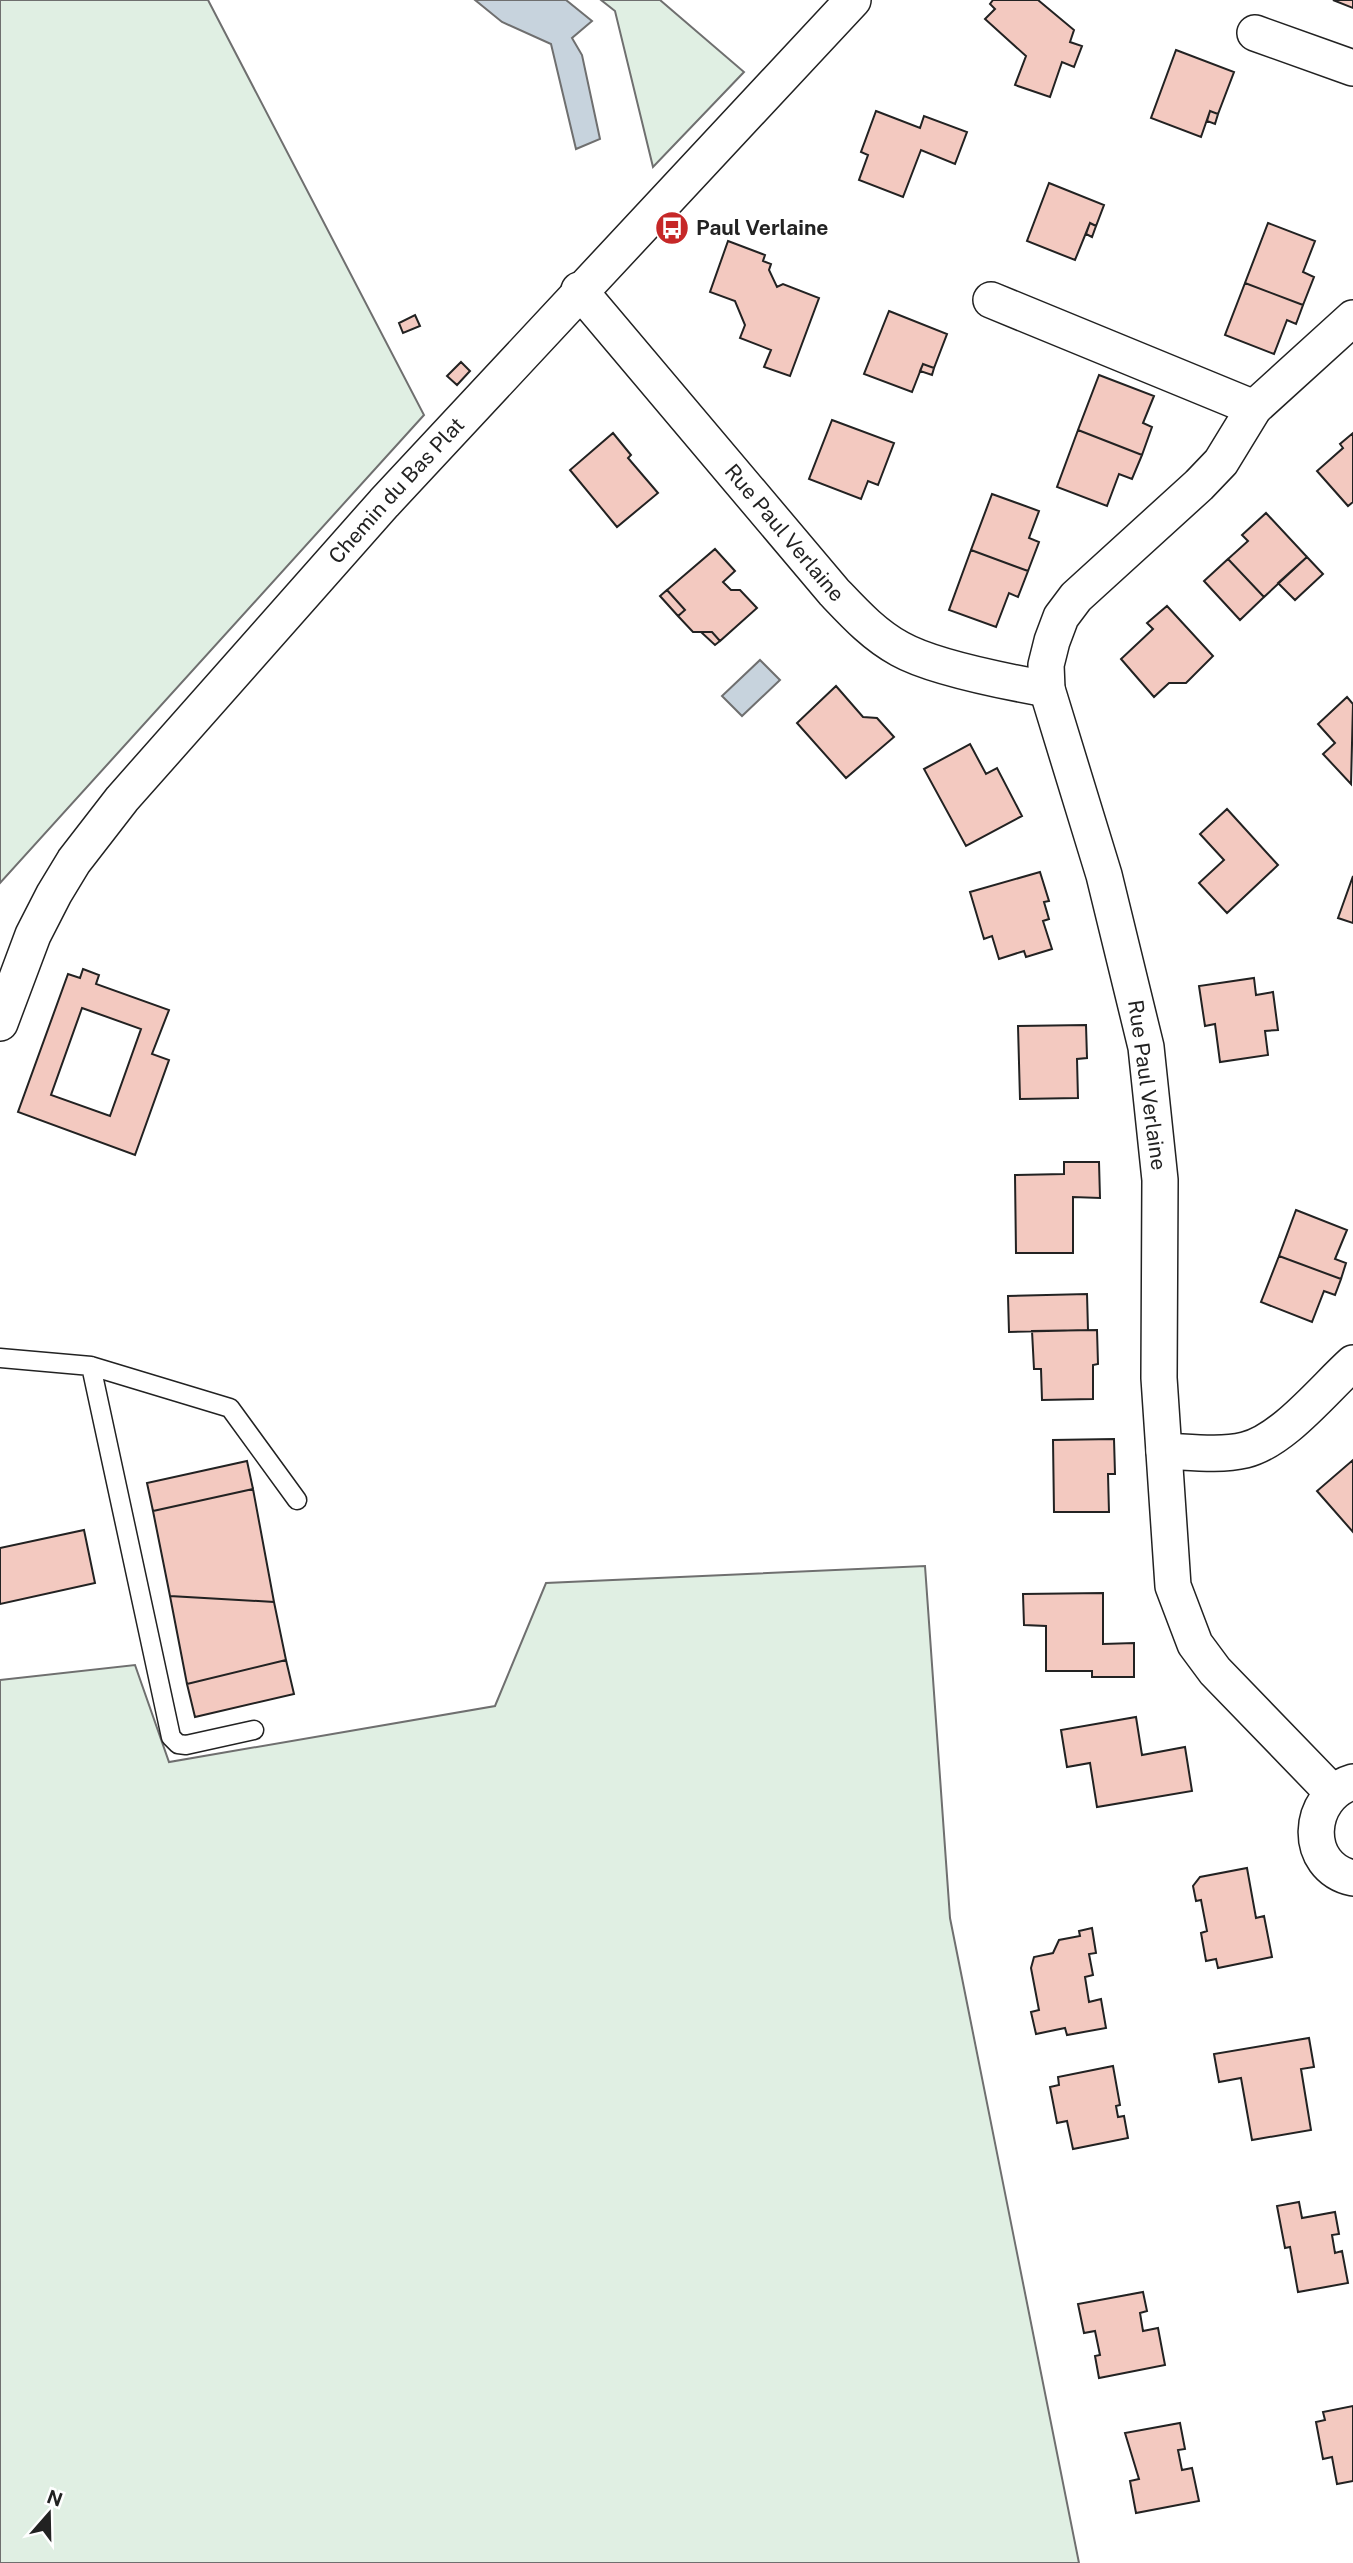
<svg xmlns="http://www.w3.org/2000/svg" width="1353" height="2563" font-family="'Public Sans',sans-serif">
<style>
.green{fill:#e0efe3;stroke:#6f6f6f;stroke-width:2}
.water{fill:#c7d3dd;stroke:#6f6f6f;stroke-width:2}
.building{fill:#f3c9c0;stroke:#222;stroke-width:2;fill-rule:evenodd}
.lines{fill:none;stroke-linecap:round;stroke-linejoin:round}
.lane-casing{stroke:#222;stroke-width:21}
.street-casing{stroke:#222;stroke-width:38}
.lane{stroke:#fff;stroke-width:18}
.street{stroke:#fff;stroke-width:35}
.labels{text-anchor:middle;stroke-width:5;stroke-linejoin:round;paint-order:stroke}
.poi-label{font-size:21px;font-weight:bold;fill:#222;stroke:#fff;text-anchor:start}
.street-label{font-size:21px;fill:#222;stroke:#fff}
</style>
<rect width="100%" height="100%" fill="#fff"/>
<path class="green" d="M0,0H208L424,415L0,883Z
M601,0H660L744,72L653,167L615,11Z
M925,1566L950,1918L1079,2563H0V1680L135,1665L169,1762L495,1706L546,1583Z"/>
<path class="water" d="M475,0H566L592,21L572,38L582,55L600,139L576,149L551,44L502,22Z
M760,660L780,680L742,716L722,696Z"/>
<path class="building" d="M993,0H1038L1074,30L1070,42L1082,46L1074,67L1062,62L1050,97L1015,85L1026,56L985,19L995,9L990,4Z
M1333,0H1353V8Z
M1176,50L1234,72L1218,114L1210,111L1201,137L1151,118Z
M876,111L920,128L924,116L967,132L955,164L921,150L903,197L859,180L868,155L861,152Z
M1210,111L1218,114L1215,124L1207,121Z
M1049,183L1104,205L1096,226L1090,223L1075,260L1027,241Z
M1090,223L1096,226L1092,237L1086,234Z
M1268,223L1315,241L1303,272L1314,277L1303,305L1245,283Z
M728,241L765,255L763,261L771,264L769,270L777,287L783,284L819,298L790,376L764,367L771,350L740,338L745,325L735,301L710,292Z
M1245,283L1303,305L1296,324L1287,320L1274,354L1225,335Z
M889,311L947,334L934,368L923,364L912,392L864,374Z
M415,315L420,326L403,333L399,323Z
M461,362L470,371L457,385L447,376Z
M923,364L934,368L932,375L920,371Z
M1099,375L1154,396L1143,423L1152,427L1142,455L1078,430Z
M832,420L894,443L878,485L868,481L861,499L809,479Z
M1078,430L1142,455L1132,479L1119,474L1107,506L1057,487Z
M613,433L631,455L628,458L658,493L617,527L570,470Z
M1353,433V502L1348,506L1317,471L1343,448L1340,444Z
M992,494L1039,511L1029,538L1039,542L1028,571L971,550Z
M1266,513L1307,557L1264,597L1228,559L1248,541L1242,535Z
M715,549L735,571L723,582L731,590H740L757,608L720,641L712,632H693L678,616L685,610L667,590Z
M971,550L1028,571L1018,597L1009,593L996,627L949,610Z
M1307,557L1323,574L1295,600L1278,583Z
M1228,559L1264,597L1240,620L1204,581Z
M667,590L685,610L678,616L660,596Z
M1167,606L1213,656L1186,683H1169L1154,697L1121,659L1153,629L1147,623Z
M701,632H712L720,641L715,645Z
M836,686L863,717L877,718L894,737L846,778L797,723Z
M1347,697L1353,704L1351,784L1323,754L1335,743L1318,724Z
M970,744L986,774L997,768L1022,816L966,846L924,769Z
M1227,809L1278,865L1227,913L1199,883L1224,860L1200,834Z
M1040,872L1049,901L1044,902L1049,919L1043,921L1052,949L1026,957L1024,951L999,959L992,936L984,939L970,892Z
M1353,876V923L1338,918Z
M83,969L99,975L96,984L169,1010L152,1054L169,1060L135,1155L18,1112L68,974L80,978ZM82,1008L141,1029L110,1116L51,1095Z
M1254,978L1256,995L1273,992L1278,1030L1265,1031L1268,1055L1220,1062L1215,1024L1205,1026L1199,986Z
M1086,1025L1087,1058L1077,1059L1078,1098L1020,1099L1018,1026Z
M1064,1162H1099L1100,1198L1073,1197V1253H1016L1015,1175L1064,1174Z
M1296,1210L1347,1230L1335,1259L1346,1263L1341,1279L1279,1256Z
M1279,1256L1341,1279L1335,1295L1324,1291L1312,1322L1261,1302Z
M1087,1294L1088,1330L1009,1332L1008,1296Z
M1097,1330L1098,1364L1093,1365V1399L1042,1400L1041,1369H1034L1032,1331Z
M1114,1439L1115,1474H1108L1109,1512H1054L1053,1440Z
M1353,1460V1532L1317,1491Z
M247,1461L253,1489L153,1511L147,1483Z
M253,1489L274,1602L170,1596L153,1511Z
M84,1530L95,1583L0,1604V1548Z
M1103,1593V1644L1134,1643V1677H1092V1671H1046V1626L1024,1625L1023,1594Z
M170,1596L274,1602L286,1660L187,1684Z
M286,1660L294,1694L195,1717L187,1684Z
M1136,1717L1142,1755L1185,1747L1192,1791L1097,1807L1090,1763L1067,1767L1061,1730Z
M1247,1868L1256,1918L1264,1916L1272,1957L1218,1968L1216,1959L1206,1961L1201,1933L1207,1931L1201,1900L1196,1901L1193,1886L1200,1877Z
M1092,1928L1096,1953L1089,1954L1093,1975L1085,1977L1089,2002L1101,1999L1106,2028L1067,2035L1065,2028L1036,2034L1031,2012L1039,2010L1031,1968L1034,1957L1053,1953L1059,1940L1080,1936L1079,1931Z
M1309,2038L1314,2067L1301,2069L1311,2130L1252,2140L1241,2078L1219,2082L1214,2054Z
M1113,2066L1120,2105L1116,2106L1118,2117L1124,2116L1128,2138L1073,2149L1067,2121L1057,2123L1050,2087L1059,2085L1058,2077Z
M1299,2202L1302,2218L1335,2212L1339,2234L1332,2235L1335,2253L1342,2251L1348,2283L1298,2292L1290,2247L1285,2248L1277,2206Z
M1143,2292L1147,2311L1140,2313L1143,2331L1158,2328L1165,2365L1099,2378L1095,2356L1100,2355L1095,2331L1084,2333L1078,2304Z
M1353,2406V2481L1337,2484L1332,2457L1323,2459L1316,2422L1325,2420L1323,2412Z
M1180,2423L1185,2449L1178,2450L1182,2470L1192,2468L1199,2501L1136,2513L1130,2481L1139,2479L1125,2433Z"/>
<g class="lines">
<g class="lane-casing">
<path id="lane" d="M0,1358L91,1366L230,1408L297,1500
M91,1366L171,1737L178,1744L186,1745L254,1730"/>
</g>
<g class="street-casing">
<g id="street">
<path d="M1255,33L1353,68"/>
<path id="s1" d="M579,290L834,592C854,613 874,635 900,649C932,667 1008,682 1047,689"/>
<path d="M991,300L1254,408"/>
<path id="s2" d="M0,1023L33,935L54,894L74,861L122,799L384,503L853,0"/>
<path d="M1164,1451C1190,1452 1220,1456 1245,1450C1283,1441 1324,1389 1353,1363"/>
<path d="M1353,1782C1306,1796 1302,1867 1353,1878"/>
<path d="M1332,1792L1215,1671L1195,1644L1173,1586L1159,1378L1160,1180L1146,1047L1104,875L1047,689L1046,665L1052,641L1061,617L1076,597L1199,485L1221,462L1254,408L1353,318"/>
</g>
</g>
<use href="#lane" class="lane"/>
<use href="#street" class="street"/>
</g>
<defs>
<g id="bus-disc" transform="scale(1.75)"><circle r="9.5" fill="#c62828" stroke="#fff"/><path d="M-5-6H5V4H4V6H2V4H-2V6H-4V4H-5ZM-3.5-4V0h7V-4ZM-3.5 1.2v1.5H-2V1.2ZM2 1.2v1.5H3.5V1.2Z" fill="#fff"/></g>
</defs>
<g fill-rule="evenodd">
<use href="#bus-disc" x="672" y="228"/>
</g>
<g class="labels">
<g class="poi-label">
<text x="696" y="235">Paul Verlaine</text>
</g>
<g class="street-label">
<text dy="7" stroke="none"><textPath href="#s2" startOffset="670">Chemin du Bas Plat</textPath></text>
<text dy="7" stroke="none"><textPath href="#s1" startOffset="318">Rue Paul Verlaine</textPath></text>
<text transform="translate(1147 1085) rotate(82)" y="7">Rue Paul Verlaine</text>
</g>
</g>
<g transform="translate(49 2514) rotate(20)" stroke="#ffffff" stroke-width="5" paint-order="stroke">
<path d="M0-5L12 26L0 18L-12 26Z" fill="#222222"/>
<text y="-10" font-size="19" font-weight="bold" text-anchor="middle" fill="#222222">N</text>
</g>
</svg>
